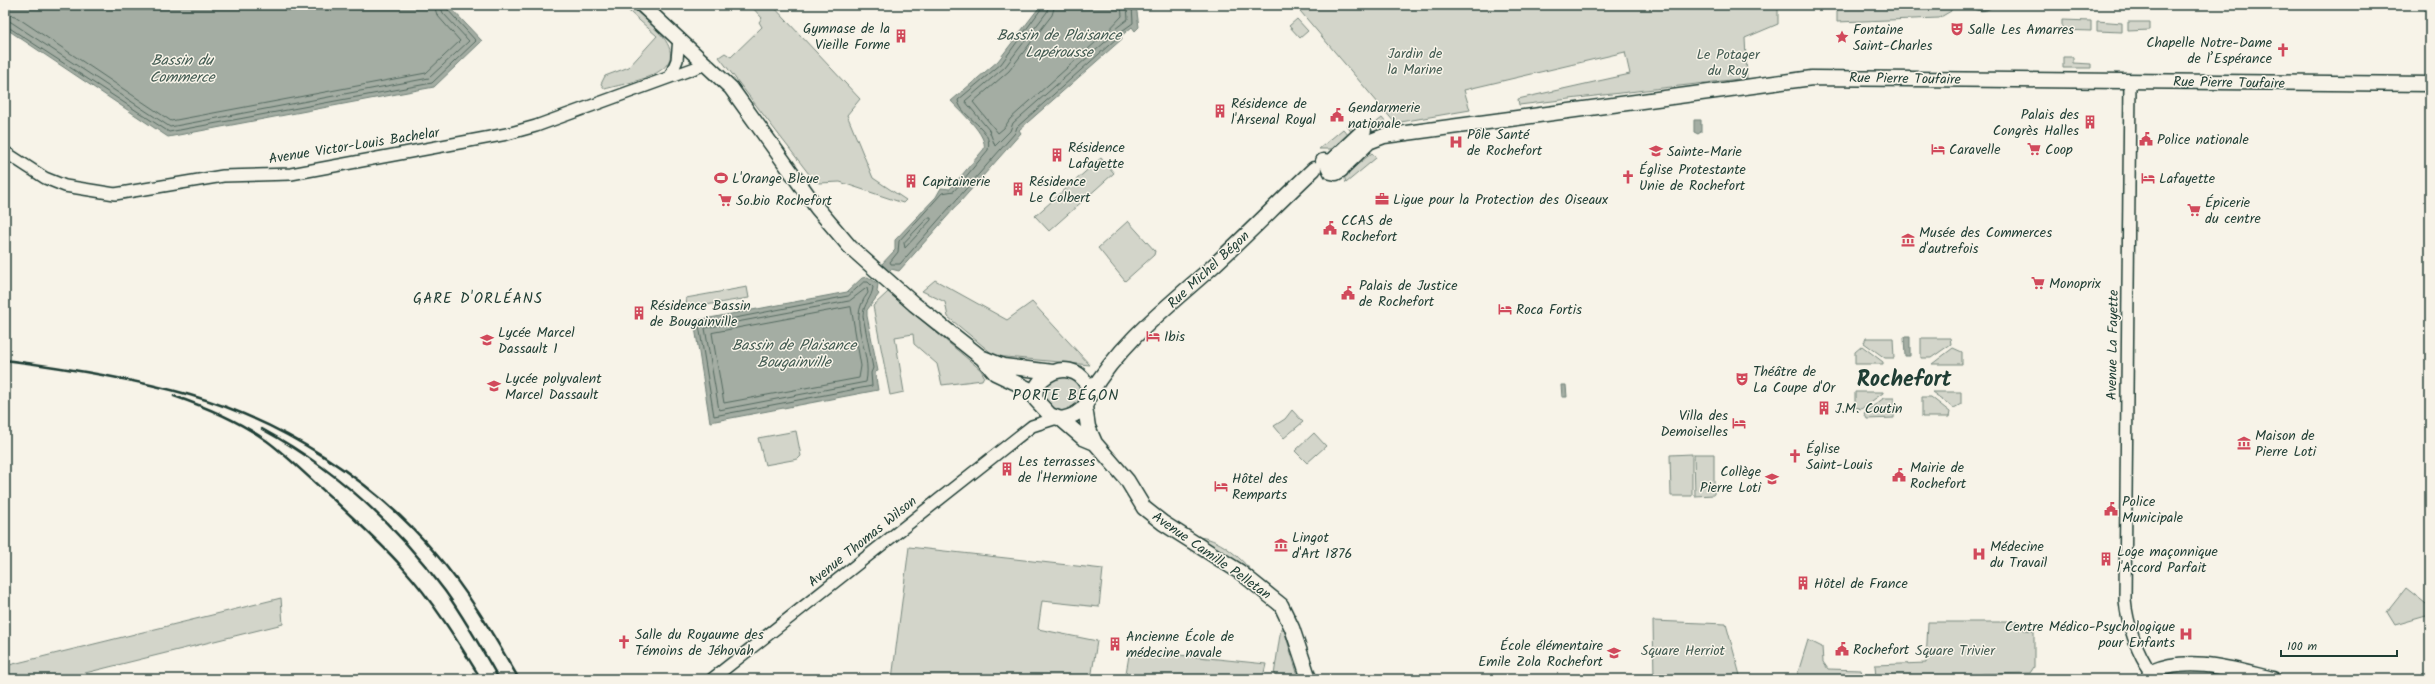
<svg xmlns="http://www.w3.org/2000/svg" width="2435" height="684" font-family="Kalam,sans-serif">
<style>
.green{fill:#d3d5ca;stroke:#79897f}
.water{fill:#a4ada3;stroke:#6f8077}
.lines{fill:none;stroke-linecap:round;stroke-linejoin:round}
.shore{stroke:#546a60;stroke-width:1}
.minor-casing{stroke:#1f3d34;stroke-width:14}
.major-casing{stroke:#1f3d34;stroke-width:17}
.minor{stroke:#f7f3e8;stroke-width:11}
.major{stroke:#f7f3e8;stroke-width:14}
.rail{stroke:#1f3d34;stroke-width:2.5}
.labels{text-anchor:middle;stroke-width:3;stroke-linejoin:round;paint-order:stroke}
.poi-label{font-size:14px;fill:#1f3d34;stroke:#f7f3e8;text-anchor:start}
.park-label{font-size:14px;fill:#435b52;stroke:#f7f3e8}
.street-label{font-size:14px;fill:#1f3d34;stroke:#f7f3e8}
.water-label{font-size:15px;font-style:italic;fill:#405950;stroke:#f7f3e8}
.neighbourhood-label{font-size:15px;letter-spacing:1px;fill:#1f3d34;stroke:#f7f3e8}
.town-label{font-size:22px;font-weight:bold;fill:#1f3d34;stroke:#f7f3e8}
</style>
<rect width="100%" height="100%" fill="#f7f3e8"/>
<filter id="ink" filterUnits="userSpaceOnUse"><feTurbulence type="fractalNoise" baseFrequency=".025" numOctaves="2"/><feDisplacementMap in="SourceGraphic" scale="8" xChannelSelector="R" yChannelSelector="G"/><feConvolveMatrix kernelMatrix="1 2 1 2 8 2 1 2 1" color-interpolation-filters="sRGB"/></filter>
<g filter="url(#ink)">
<path class="green" d="M622,5H629C640,15 654,25 663,37C692,74 629,82 605,89L601,84L605,76L629,67L657,36Z
M750,5H772L860,99L847,115L873,178L906,200L903,203L840,182L819,183L812,178L719,57L725,53L731,57L762,27L759,22L762,18Z
M1295,5H1778V24L1745,38L1747,78L1519,105L1518,99L1630,74L1625,52L1464,90L1470,110L1395,123Z
M1837,5H1948L1951,7V11L1939,18L1837,22Z
M1297,19L1308,31L1300,38L1289,26Z
M2062,20L2091,21V31L2062,30Z
M2097,21L2122,23V32L2097,31Z
M2128,22H2150V30L2128,31Z
M2063,57H2073V63L2091,64V68H2063Z
M1382,118L1387,124L1383,128H1376L1373,125Z
M1354,120L1359,127L1352,133L1347,126Z
M1343,129L1349,136L1336,149H1319Z
M1372,153L1376,158L1346,183L1344,175Z
M1101,158L1114,173L1049,231L1035,216Z
M1128,221L1155,251L1154,255L1125,281L1098,248Z
M935,280L1007,320L1032,302L1090,365L995,356L948,317L945,302L922,291Z
M747,287L749,298L687,308L686,298Z
M888,292L981,370L984,376L982,380L942,385L937,364L914,344L913,334L895,337L904,392L890,395L873,306Z
M1866,338H1893L1894,358H1885L1864,343Z
M1921,338H1950L1951,344L1931,358H1921Z
M1862,346L1883,362V364H1855V352Z
M1953,348L1962,352V364H1932Z
M1064,377L1077,379L1082,386V402L1068,413C1054,411 1043,402 1044,387L1055,378Z
M1855,392H1883V393L1861,409L1855,407Z
M1932,392H1961V404L1954,408Z
M1931,397L1950,412L1949,417H1922V397Z
M1884,398H1894V418L1867,419L1864,413Z
M1292,410L1303,422L1284,438L1274,426L1285,419Z
M796,431L801,456L798,459L765,465L758,438Z
M1314,433L1326,446L1307,463L1295,451Z
M1692,454V496H1671L1670,455Z
M1694,454H1714V495L1695,496Z
M1196,537C1219,537 1239,557 1254,573Z
M909,547L1103,569L1099,607L1042,601L1038,629L1097,641L1091,679H892Z
M2406,588L2430,607V619L2426,616L2395,625L2387,612Z
M281,598L283,624L61,679H5V666Z
M1653,621L1726,624L1741,679H1654Z
M1928,622H2021L2024,630L2034,631V667L2030,673L1983,674L1948,679H1876L1875,665L1926,663Z
M1281,628L1284,630L1299,679H1280L1274,675Z
M1808,640L1822,647L1823,662L1828,669L1861,670L1863,679H1796Z
M1130,650L1266,664L1263,677L1266,679H1125Z"/>
<path class="water" d="M5,5H448L482,41L434,87L168,137L5,28Z
M1041,5H1136L1139,27L1135,31L1132,27L1121,36L1122,39L1019,130L1021,133L899,271L891,269L887,273L880,266L895,250V240L936,197L941,188L950,189L984,149C988,135 960,111 951,101L998,61Z
M1966,5H1994C1986,14 1974,11 1966,5Z
M1694,120H1701V132L1698,134L1694,132Z
M868,277L878,284L877,292L879,294L867,310V316L878,371L875,372L878,390L710,422L694,321L847,292L862,278Z
M1904,337H1910V356H1905Z
M1561,385H1566L1567,397H1562Z"/>
<g class="lines">
<path class="shore" d="M1044,5L1001,64L958,100C961,119 994,127 988,150L954,191L942,193L899,241L898,252L890,262L891,264H900L1015,133L1017,127L1117,38L1119,33L1133,23L1132,5
M1049,5L1047,12L1005,67L965,101L989,130L995,146L1010,131L1013,123L1112,36L1115,29L1128,19L1127,5
M1055,5L1052,15L1009,71L973,102L998,133L1004,128L1010,119L1106,33L1122,16L1121,5
M5,14L15,16L171,121L426,73L460,41L437,15L434,5
M5,20L11,22L170,127L429,78L469,41L443,13L440,5
M5,25L169,132L432,83L476,41L447,9L446,5
M928,218H931V220L905,248L904,243Z
M864,282H868L873,287C872,298 863,304 863,316L873,368L871,373L872,386L714,416L699,325L848,296Z
M867,288L868,293C845,322 873,350 866,382L719,410L705,328L849,301Z
M851,307L861,366L859,378L724,403L712,333Z"/>
<g class="minor-casing">
<path id="minor" d="M670,77L677,60L679,38
M2130,81L2125,600C2127,623 2137,653 2151,672
M5,152L45,178L65,186L115,194L223,176L291,174L507,134L536,126L706,64
M712,679L1032,426L1057,418"/>
</g>
<g class="major-casing">
<path id="major" d="M642,5L731,88L817,208L850,247L914,304L982,358L995,373L1035,392
M1371,141L1384,136L1812,78L2430,84
M1323,161L1329,162L1337,160L1341,163V170L1336,173L1331,172L1328,166L1329,162
M1331,161L1364,130
M1339,171L1369,142
M983,358L1003,366L1053,372
M1090,394C1120,343 1167,307 1211,268C1246,236 1279,202 1314,169
M1085,407L1088,427L1095,443L1127,480L1144,508L1163,523L1240,572L1281,605L1292,628L1309,679
M1061,419C1115,408 1080,349 1044,378C1036,384 1034,391 1036,400L1050,415L1061,419L1083,438L1095,443
M2149,679L2151,672C2190,655 2234,670 2273,679"/>
</g>
<use href="#minor" class="minor"/>
<use href="#major" class="major"/>
<path class="rail" d="M5,360C67,368 130,378 190,395C283,422 374,480 436,554C469,592 494,636 519,679
M174,396C206,407 239,421 267,441C290,458 311,480 333,499C356,521 381,543 402,567C433,601 457,640 481,679
M262,429C334,468 396,525 445,591C465,619 482,649 499,679"/>
</g>
</g>
<defs>
<g id="theatre-bare" transform="scale(1.08)"><path d="M-5-5.5Q0-4 5-5.5V0Q5 5 0 6Q-5 5-5 0ZM-3.3-2.5H-1v1.5H-3.3ZM1-2.5H3.3v1.5H1ZM-2.8 1Q0 5.5 2.8 1Z" fill="#d1495b" stroke="#f7f3e8" stroke-width="2.5" paint-order="stroke"/></g>
<g id="building-bare" transform="scale(1.08)"><path d="M-4-6H4V6H1V3H-1V6H-4ZM-2.5-4.3h1.7v1.8h-1.7ZM.8-4.3h1.7v1.8H.8ZM-2.5-1h1.7V.8h-1.7ZM.8-1h1.7V.8H.8Z" fill="#d1495b" stroke="#f7f3e8" stroke-width="2.5" paint-order="stroke"/></g>
<g id="sight-bare" transform="scale(1.08)"><path d="M0-6L1.8-2.2L6-1.7L2.9 1.2L3.7 5.4L0 3.3L-3.7 5.4L-2.9 1.2L-6-1.7L-1.8-2.2Z" fill="#d1495b" stroke="#f7f3e8" stroke-width="2.5" paint-order="stroke"/></g>
<g id="church-bare" transform="scale(1.08)"><path d="M-1.2-6h2.4v3.5h3.3v2.4h-3.3V6h-2.4V-.1h-3.3v-2.4h3.3Z" fill="#d1495b" stroke="#f7f3e8" stroke-width="2.5" paint-order="stroke"/></g>
<g id="civic-bare" transform="scale(1.08)"><path d="M-.6-6.5H3V-4.5H.6V-3L4-1V1h2V6H-6V1h2V-1L-.6-3ZM-1.2 2.5V6h2.4V2.5Z" fill="#d1495b" stroke="#f7f3e8" stroke-width="2.5" paint-order="stroke"/></g>
<g id="hospital-bare" transform="scale(1.08)"><path d="M-5-5h3v3.5h4V-5h3V5h-3V1.5h-4V5h-3Z" fill="#d1495b" stroke="#f7f3e8" stroke-width="2.5" paint-order="stroke"/></g>
<g id="hotel-bare" transform="scale(1.08)"><path d="M-6-4.5h1.5V1H6V5H4.5V3h-9V5H-6ZM-4 0a1.8 1.8 0 1 1 3.6 0ZM.5 0V-2.5h3Q6-2.5 6 0Z" fill="#d1495b" stroke="#f7f3e8" stroke-width="2.5" paint-order="stroke"/></g>
<g id="supermarket-bare" transform="scale(1.08)"><path d="M-6-5.5h2.5l.6 2H6L4.5 2H-2.5L-4.4-4H-6ZM-1.5 3.2a1.3 1.3 0 1 0 .1 0ZM3 3.2a1.3 1.3 0 1 0 .1 0Z" fill="#d1495b" stroke="#f7f3e8" stroke-width="2.5" paint-order="stroke"/></g>
<g id="school-bare" transform="scale(1.08)"><path d="M0-5L7-2L0 1L-7-2ZM-4 1L0 2.5L4 1V4Q0 6-4 4Z" fill="#d1495b" stroke="#f7f3e8" stroke-width="2.5" paint-order="stroke"/></g>
<g id="stadium-bare" transform="scale(1.08)"><path d="M0-5a6.5 5 0 1 0 0 10a6.5 5 0 1 0 0-10ZM-3.5-1.8h7v3.6h-7Z" fill="#d1495b" stroke="#f7f3e8" stroke-width="2.5" paint-order="stroke"/></g>
<g id="office-bare" transform="scale(1.08)"><path d="M-6-3h4V-5.5h4V-3h4V5H-6ZM-1-4.5V-3h2v-1.5ZM-6 0V1H6V0Z" fill="#d1495b" stroke="#f7f3e8" stroke-width="2.5" paint-order="stroke"/></g>
<g id="museum-bare" transform="scale(1.08)"><path d="M0-6L6-3V-2H-6V-3ZM-5-1h2V3h-2ZM-1-1h2V3h-2ZM3-1h2V3H3ZM-6 4H6V6H-6Z" fill="#d1495b" stroke="#f7f3e8" stroke-width="2.5" paint-order="stroke"/></g>
</defs>
<g fill-rule="evenodd">
<use href="#theatre-bare" x="1957" y="29"/>
<use href="#building-bare" x="901" y="36"/>
<use href="#sight-bare" x="1842" y="37"/>
<use href="#church-bare" x="2283" y="50"/>
<use href="#building-bare" x="1220" y="111"/>
<use href="#civic-bare" x="1337" y="115"/>
<use href="#building-bare" x="2090" y="122"/>
<use href="#civic-bare" x="2146" y="139"/>
<use href="#hospital-bare" x="1456" y="142"/>
<use href="#hotel-bare" x="1938" y="149"/>
<use href="#supermarket-bare" x="2034" y="149"/>
<use href="#school-bare" x="1656" y="151"/>
<use href="#building-bare" x="1057" y="155"/>
<use href="#church-bare" x="1628" y="177"/>
<use href="#stadium-bare" x="721" y="178"/>
<use href="#hotel-bare" x="2148" y="178"/>
<use href="#building-bare" x="911" y="181"/>
<use href="#building-bare" x="1018" y="189"/>
<use href="#office-bare" x="1382" y="199"/>
<use href="#supermarket-bare" x="725" y="200"/>
<use href="#supermarket-bare" x="2194" y="210"/>
<use href="#civic-bare" x="1330" y="228"/>
<use href="#museum-bare" x="1908" y="240"/>
<use href="#supermarket-bare" x="2038" y="283"/>
<use href="#civic-bare" x="1348" y="293"/>
<use href="#hotel-bare" x="1505" y="309"/>
<use href="#building-bare" x="639" y="313"/>
<use href="#hotel-bare" x="1153" y="336"/>
<use href="#school-bare" x="487" y="340"/>
<use href="#theatre-bare" x="1742" y="379"/>
<use href="#school-bare" x="494" y="386"/>
<use href="#building-bare" x="1824" y="408"/>
<use href="#hotel-bare" x="1739" y="423"/>
<use href="#museum-bare" x="2244" y="443"/>
<use href="#church-bare" x="1795" y="456"/>
<use href="#building-bare" x="1007" y="469"/>
<use href="#civic-bare" x="1899" y="475"/>
<use href="#school-bare" x="1772" y="479"/>
<use href="#hotel-bare" x="1221" y="486"/>
<use href="#civic-bare" x="2111" y="509"/>
<use href="#museum-bare" x="1281" y="545"/>
<use href="#hospital-bare" x="1979" y="554"/>
<use href="#building-bare" x="2106" y="559"/>
<use href="#building-bare" x="1803" y="583"/>
<use href="#hospital-bare" x="2186" y="634"/>
<use href="#church-bare" x="624" y="642"/>
<use href="#building-bare" x="1115" y="644"/>
<use href="#civic-bare" x="1842" y="649"/>
<use href="#school-bare" x="1614" y="653"/>
</g>
<g class="labels">
<g class="poi-label">
<text x="890" y="33" text-anchor="end">Gymnase de la<tspan x="890" dy="16">Vieille Forme</tspan></text>
<text x="1853" y="34">Fontaine<tspan x="1853" dy="16">Saint-Charles</tspan></text>
<text x="1968" y="34">Salle Les Amarres</text>
<text x="2272" y="47" text-anchor="end">Chapelle Notre-Dame<tspan x="2272" dy="16">de l’Espérance</tspan></text>
<text x="1231" y="108">Résidence de<tspan x="1231" dy="16">l'Arsenal Royal</tspan></text>
<text x="1348" y="112">Gendarmerie<tspan x="1348" dy="16">nationale</tspan></text>
<text x="2079" y="119" text-anchor="end">Palais des<tspan x="2079" dy="16">Congrès Halles</tspan></text>
<text x="1467" y="139">Pôle Santé<tspan x="1467" dy="16">de Rochefort</tspan></text>
<text x="2157" y="144">Police nationale</text>
<text x="1068" y="152">Résidence<tspan x="1068" dy="16">Lafayette</tspan></text>
<text x="1949" y="154">Caravelle</text>
<text x="2045" y="154">Coop</text>
<text x="1667" y="156">Sainte-Marie</text>
<text x="1639" y="174">Église Protestante<tspan x="1639" dy="16">Unie de Rochefort</tspan></text>
<text x="732" y="183">L'Orange Bleue</text>
<text x="2159" y="183">Lafayette</text>
<text x="922" y="186">Capitainerie</text>
<text x="1029" y="186">Résidence<tspan x="1029" dy="16">Le Colbert</tspan></text>
<text x="1393" y="204">Ligue pour la Protection des Oiseaux</text>
<text x="736" y="205">So.bio Rochefort</text>
<text x="2205" y="207">Épicerie<tspan x="2205" dy="16">du centre</tspan></text>
<text x="1341" y="225">CCAS de<tspan x="1341" dy="16">Rochefort</tspan></text>
<text x="1919" y="237">Musée des Commerces<tspan x="1919" dy="16">d'autrefois</tspan></text>
<text x="2049" y="288">Monoprix</text>
<text x="1359" y="290">Palais de Justice<tspan x="1359" dy="16">de Rochefort</tspan></text>
<text x="650" y="310">Résidence Bassin<tspan x="650" dy="16">de Bougainville</tspan></text>
<text x="1516" y="314">Roca Fortis</text>
<text x="498" y="337">Lycée Marcel<tspan x="498" dy="16">Dassault 1</tspan></text>
<text x="1164" y="341">Ibis</text>
<text x="1753" y="376">Théâtre de<tspan x="1753" dy="16">La Coupe d'Or</tspan></text>
<text x="505" y="383">Lycée polyvalent<tspan x="505" dy="16">Marcel Dassault</tspan></text>
<text x="1835" y="413">J.M. Coutin</text>
<text x="1728" y="420" text-anchor="end">Villa des<tspan x="1728" dy="16">Demoiselles</tspan></text>
<text x="2255" y="440">Maison de<tspan x="2255" dy="16">Pierre Loti</tspan></text>
<text x="1806" y="453">Église<tspan x="1806" dy="16">Saint-Louis</tspan></text>
<text x="1018" y="466">Les terrasses<tspan x="1018" dy="16">de l'Hermione</tspan></text>
<text x="1910" y="472">Mairie de<tspan x="1910" dy="16">Rochefort</tspan></text>
<text x="1761" y="476" text-anchor="end">Collège<tspan x="1761" dy="16">Pierre Loti</tspan></text>
<text x="1232" y="483">Hôtel des<tspan x="1232" dy="16">Remparts</tspan></text>
<text x="2122" y="506">Police<tspan x="2122" dy="16">Municipale</tspan></text>
<text x="1292" y="542">Lingot<tspan x="1292" dy="16">d'Art 1876</tspan></text>
<text x="1990" y="551">Médecine<tspan x="1990" dy="16">du Travail</tspan></text>
<text x="2117" y="556">Loge maçonnique<tspan x="2117" dy="16">l'Accord Parfait</tspan></text>
<text x="1814" y="588">Hôtel de France</text>
<text x="2175" y="631" text-anchor="end">Centre Médico-Psychologique<tspan x="2175" dy="16">pour Enfants</tspan></text>
<text x="635" y="639">Salle du Royaume des<tspan x="635" dy="16">Témoins de Jéhovah</tspan></text>
<text x="1126" y="641">Ancienne École de<tspan x="1126" dy="16">médecine navale</tspan></text>
<text x="1603" y="650" text-anchor="end">École élémentaire<tspan x="1603" dy="16">Emile Zola Rochefort</tspan></text>
<text x="1853" y="654">Rochefort</text>
</g>
<g class="park-label">
<text x="1415" y="58">Jardin de<tspan x="1415" dy="16">la Marine</tspan></text>
<text x="1728" y="59">Le Potager<tspan x="1728" dy="16">du Roy</tspan></text>
<text x="1683" y="655">Square Herriot</text>
<text x="1955" y="655">Square Trivier</text>
</g>
<g class="street-label">
<text transform="translate(1905 78) rotate(1)" y="5">Rue Pierre Toufaire</text>
<text transform="translate(2229 82) rotate(1)" y="5">Rue Pierre Toufaire</text>
<text transform="translate(354 145) rotate(-9)" y="5">Avenue Victor-Louis Bachelar</text>
<text transform="translate(1208 269) rotate(-43)" y="5">Rue Michel Bégon</text>
<text transform="translate(2112 345) rotate(-89)" y="5">Avenue La Fayette</text>
<text transform="translate(862 541) rotate(-39)" y="5">Avenue Thomas Wilson</text>
<text transform="translate(1212 555) rotate(35)" y="5">Avenue Camille Pelletan</text>
</g>
<g class="water-label">
<text x="1059" y="40">Bassin de Plaisance<tspan x="1059" dy="17">Lapérousse</tspan></text>
<text x="182" y="65">Bassin du<tspan x="182" dy="17">Commerce</tspan></text>
<text x="794" y="350">Bassin de Plaisance<tspan x="794" dy="17">Bougainville</tspan></text>
</g>
<g class="neighbourhood-label">
<text x="478" y="303">GARE D'ORLÉANS</text>
<text x="1066" y="400">PORTE BÉGON</text>
</g>
<g class="town-label">
<text x="1904" y="386">Rochefort</text>
</g>
</g>
<rect width="2435" height="684" fill="none" stroke="#f7f3e8" stroke-width="20"/>
<rect x="10" y="10" width="2415" height="664" fill="none" stroke="#1f3d34" stroke-width="1.5" filter="url(#ink)"/>
<path d="M2281 650v6h116v-6" fill="none" stroke="#1f3d34" stroke-width="2"/>
<text x="2287" y="650" font-size="12" fill="#1f3d34" stroke="#f7f3e8" stroke-width="3" paint-order="stroke">100 m</text>
</svg>
